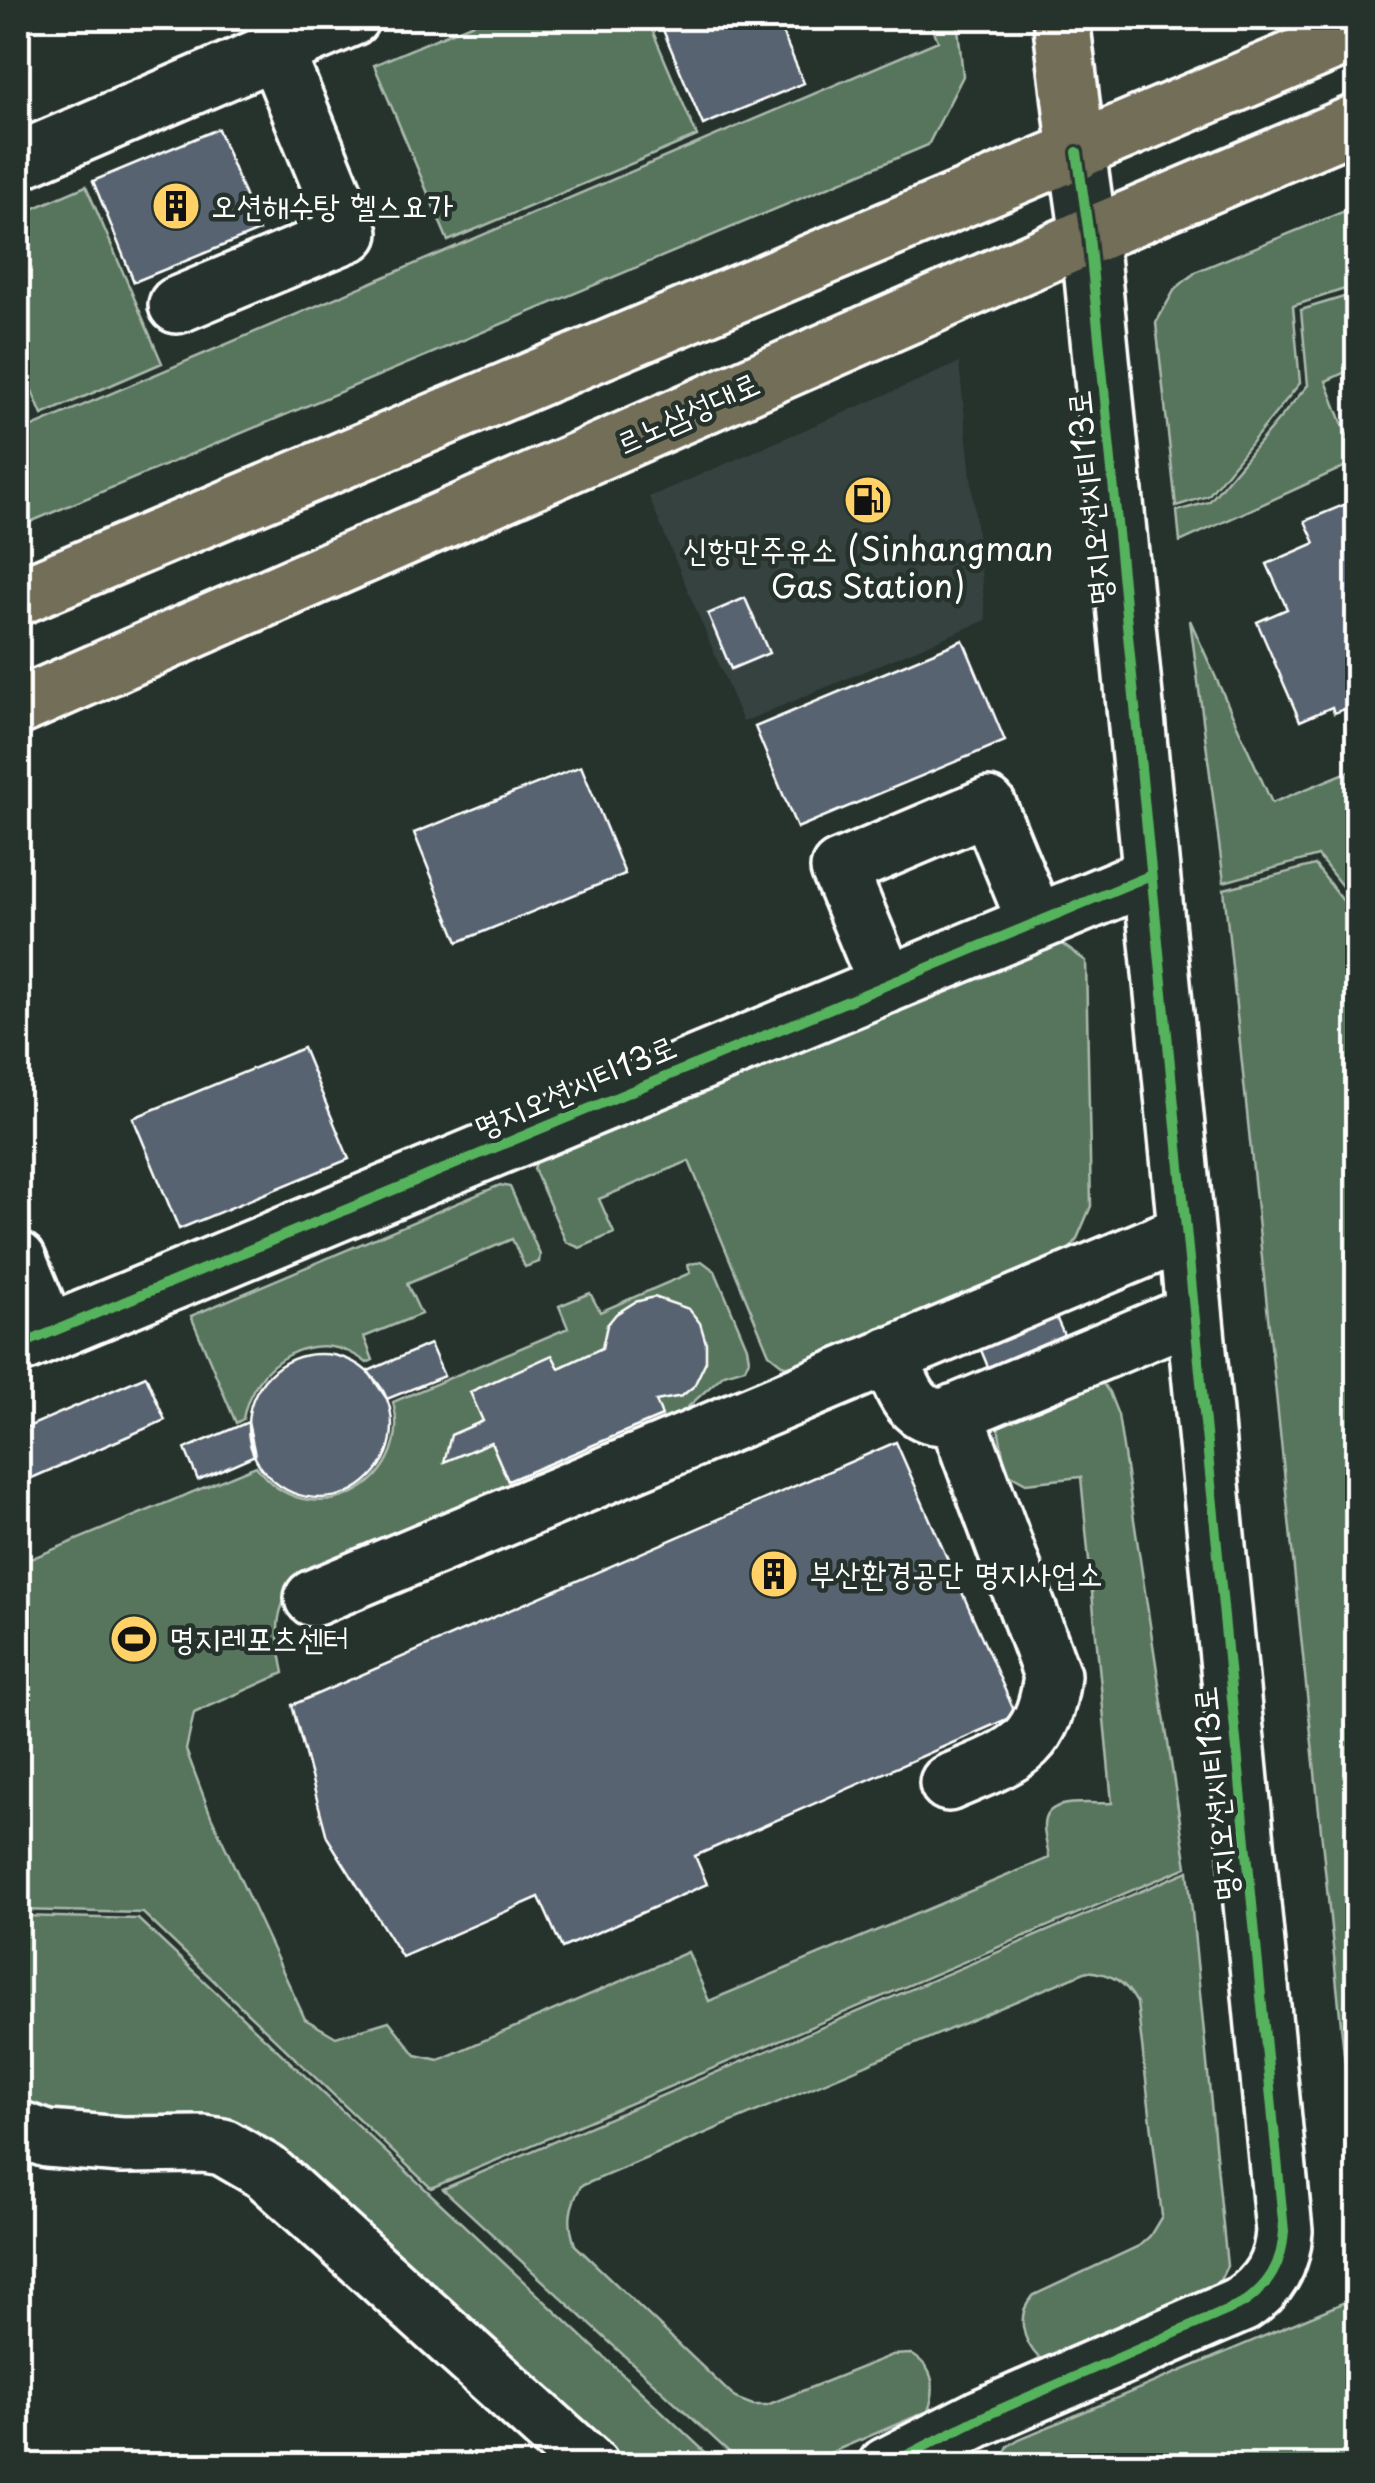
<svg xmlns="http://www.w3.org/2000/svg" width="1375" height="2483" font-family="'Playpen Sans','Poor Story',sans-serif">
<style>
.built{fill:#354241}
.green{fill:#57745c;stroke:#abbaae;stroke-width:2.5}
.building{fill:#596471;stroke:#fff;stroke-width:2.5}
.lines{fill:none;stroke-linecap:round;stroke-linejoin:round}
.minor-casing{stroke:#fff;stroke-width:62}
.major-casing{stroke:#fff;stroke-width:62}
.minor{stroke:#26332d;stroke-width:55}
.major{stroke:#726e59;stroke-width:55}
.cycleway-casing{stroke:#26332d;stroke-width:16}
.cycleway{stroke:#56b35d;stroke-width:10}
.labels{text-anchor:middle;stroke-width:9;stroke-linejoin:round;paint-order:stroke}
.poi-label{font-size:32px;fill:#fff;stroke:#26332d;text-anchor:start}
.street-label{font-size:32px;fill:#fff;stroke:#26332d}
</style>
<rect width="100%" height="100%" fill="#26332d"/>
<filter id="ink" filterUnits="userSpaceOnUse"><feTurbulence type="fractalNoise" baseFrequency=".01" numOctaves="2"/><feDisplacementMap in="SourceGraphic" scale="20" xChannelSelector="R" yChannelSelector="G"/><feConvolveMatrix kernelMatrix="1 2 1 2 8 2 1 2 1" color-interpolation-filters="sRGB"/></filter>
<g filter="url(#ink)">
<path class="built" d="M959,363L986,620L743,722L649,497Z"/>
<path class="green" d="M485,18H647L697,136L448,241L374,65Z
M929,18H957L963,76L928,145L18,527V433L938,41Z
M86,186L162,363L42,415L18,357V215Z
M1357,206V285L1293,306L1300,383L1208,496L1176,506L1156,323L1175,289L1197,271Z
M1357,293V367L1326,381L1357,461L1180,542L1177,511L1209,502L1308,385L1301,310Z
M1190,620L1272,803L1357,768V905L1318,856L1224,882Z
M1315,865L1358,920L1357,2180L1224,889Z
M1059,942L1086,961L1091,1206L1076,1241L1063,1257L800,1366H784L769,1354L689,1161L599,1199L614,1233L580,1248L566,1242L534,1169L537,1159Z
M500,1185L510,1187L540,1255L539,1262L525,1267L512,1239L407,1284L421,1314L364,1337L373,1360L367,1363C317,1322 252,1362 243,1419L236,1423L191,1316Z
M703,1262L715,1271L747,1347L749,1359L745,1368L724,1374L666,1427L298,1581C271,1609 277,1638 284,1673L194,1713L186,1750L211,1816L305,2019L336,2037L389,2021L416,2055L439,2060L688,1952L709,2001L1049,1858C1048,1848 1044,1837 1044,1826C1044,1795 1092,1805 1112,1803L1081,1477L1026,1483L1006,1472L998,1427L999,1420L1101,1381L1109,1392L1118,1415L1187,1867L431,2188L143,1913L18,1910V1564L256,1466C307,1539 416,1487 393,1402L568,1328L559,1306L590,1293L600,1312L690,1273L688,1264Z
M1188,1871L1227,2266L1220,2280L1209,2289L1040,2359C1022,2341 1015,2314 1034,2295L1139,2246L1150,2236L1162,2216L1137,2003C1125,1981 1112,1974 1087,1971L581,2186C569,2207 567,2222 575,2245L735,2398L753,2405H767L892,2355L911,2354C934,2367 937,2387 928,2411L802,2465H743L443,2189Z
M18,1916L138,1919L719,2465H629L448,2300L275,2154L122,2131L18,2111Z
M1357,2297V2465H999L1008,2446L1019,2439Z"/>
<path class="building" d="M658,18H776L804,83L703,125Z
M218,129L259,231L134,282L93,181Z
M1358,499V704L1334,713L1332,707L1300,721L1257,622L1287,609L1267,564L1315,543L1305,521Z
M745,598L769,653L731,669L708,614Z
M963,640L1005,741L797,828L755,727Z
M581,766L625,874L458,942L414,833Z
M303,1048L349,1159L179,1229L133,1118Z
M654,1297L689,1309L700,1323L706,1343V1361L694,1386L682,1396L656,1401L662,1416L508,1481L491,1442L444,1462L451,1435L483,1421L470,1392L552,1355L559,1368L602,1348L607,1325L616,1314L635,1302Z
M1051,1306L1064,1335L988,1367L976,1338Z
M430,1344L444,1376L387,1399L368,1371Z
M248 1426a72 72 0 1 1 144 0a72 72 0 1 1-144 0Z
M146,1376L165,1420L18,1484V1431Z
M248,1422L255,1455L198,1480L185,1449Z
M896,1442L1016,1715L695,1856L707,1884L562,1948L539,1897L402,1957L327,1837L292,1705Z"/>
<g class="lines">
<g class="minor-casing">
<path id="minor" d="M18,161L351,18
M177,305L350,233L275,50
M887,985L839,869L988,806L1036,923
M18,1260L48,1333
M18,1346L1151,875
M889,1355C902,1384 908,1417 945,1417L1194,1313
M313,1598L1186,1232
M948,1783C1010,1756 1044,1751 1052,1675L955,1412
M18,2129L47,2139L122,2145L204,2144L223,2147L266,2172L591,2466
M886,2466L980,2418L1242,2304C1269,2286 1282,2264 1284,2231L1089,236L1077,152"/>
</g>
<g class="major-casing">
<path id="major" d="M1061,18L1077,152
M18,597L1358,32
M18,707L1089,236L1358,122"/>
</g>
<use href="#minor" class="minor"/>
<use href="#major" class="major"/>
<g class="cycleway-casing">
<path id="cycleway" d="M18,1346L1151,875
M886,2466L980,2418L1242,2304C1269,2286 1282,2264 1284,2231L1089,236L1077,152"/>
</g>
<use href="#cycleway" class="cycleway"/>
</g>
</g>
<defs>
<g id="building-disc" transform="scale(2.5)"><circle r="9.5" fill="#ffd166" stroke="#26332d"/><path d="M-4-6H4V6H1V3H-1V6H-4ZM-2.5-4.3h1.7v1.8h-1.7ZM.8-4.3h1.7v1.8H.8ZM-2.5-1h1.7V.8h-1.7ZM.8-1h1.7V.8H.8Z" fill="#111"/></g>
<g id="fuel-disc" transform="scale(2.5)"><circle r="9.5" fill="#ffd166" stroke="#26332d"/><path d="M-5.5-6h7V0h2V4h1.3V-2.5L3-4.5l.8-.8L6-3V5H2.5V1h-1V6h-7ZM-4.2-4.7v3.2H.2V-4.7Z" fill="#111"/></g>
<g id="stadium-disc" transform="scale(2.5)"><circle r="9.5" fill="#ffd166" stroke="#26332d"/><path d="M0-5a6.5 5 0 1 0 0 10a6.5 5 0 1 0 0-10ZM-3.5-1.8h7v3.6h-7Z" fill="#111"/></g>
</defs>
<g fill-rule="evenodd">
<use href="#building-disc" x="176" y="206"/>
<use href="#fuel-disc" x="868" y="500"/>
<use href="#building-disc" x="774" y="1574"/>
<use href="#stadium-disc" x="134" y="1639"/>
</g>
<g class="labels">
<g class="poi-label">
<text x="211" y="217">오션해수탕 헬스요가</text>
<text x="868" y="561" text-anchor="middle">신항만주유소 (Sinhangman<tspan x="868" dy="37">Gas Station)</tspan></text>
<text x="809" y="1585">부산환경공단 명지사업소</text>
<text x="169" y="1650">명지레포츠센터</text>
</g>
<g class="street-label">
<text transform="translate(687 413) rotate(-24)" y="11">르노삼성대로</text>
<text transform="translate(1090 498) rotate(-96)" y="11">명지오션시티13로</text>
<text transform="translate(575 1087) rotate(-23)" y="11">명지오션시티13로</text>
<text transform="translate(1216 1794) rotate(-96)" y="11">명지오션시티13로</text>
</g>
</g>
<rect width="1375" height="2483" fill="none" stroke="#26332d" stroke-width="60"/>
<rect x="30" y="30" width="1315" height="2423" fill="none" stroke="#fff" stroke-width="4" filter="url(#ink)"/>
</svg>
